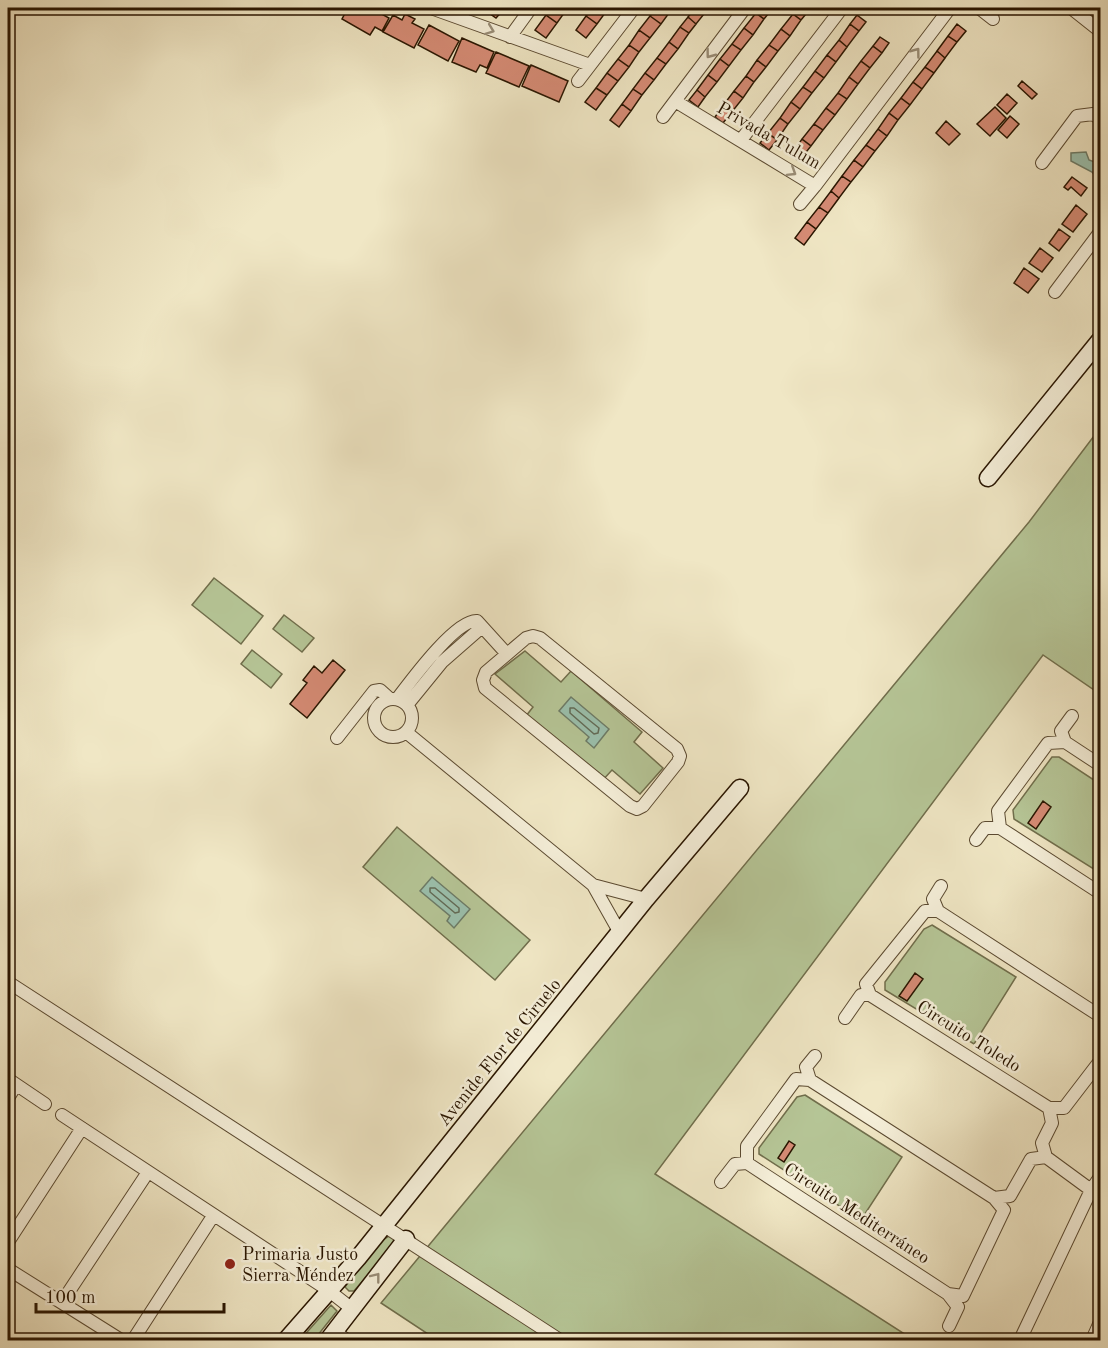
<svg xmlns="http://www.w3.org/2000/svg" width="1108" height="1348" font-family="'Old Standard TT',serif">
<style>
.green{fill:#b6c697;stroke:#706e4c;stroke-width:1.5}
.water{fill:#9bc1ae;stroke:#6d7c68;stroke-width:1.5}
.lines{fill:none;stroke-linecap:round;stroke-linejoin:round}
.shore{stroke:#626b57;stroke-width:1.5}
.building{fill:#d68b75;stroke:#291500;stroke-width:1.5}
.minor-casing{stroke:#5b4a31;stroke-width:14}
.secondary-casing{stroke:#291500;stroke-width:19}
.minor{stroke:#f5efd9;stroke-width:12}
.secondary{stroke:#f5efd9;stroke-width:16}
.oneway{stroke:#998d77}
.poi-dot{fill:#8f2418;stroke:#f5efd9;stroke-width:2}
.labels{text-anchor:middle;stroke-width:5;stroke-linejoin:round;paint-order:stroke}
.street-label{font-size:18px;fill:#291500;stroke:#f5efd9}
.poi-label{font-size:18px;fill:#291500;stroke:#f5efd9;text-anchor:start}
</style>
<rect width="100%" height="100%" fill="#f0e7c5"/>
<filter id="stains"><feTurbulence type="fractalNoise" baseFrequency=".00333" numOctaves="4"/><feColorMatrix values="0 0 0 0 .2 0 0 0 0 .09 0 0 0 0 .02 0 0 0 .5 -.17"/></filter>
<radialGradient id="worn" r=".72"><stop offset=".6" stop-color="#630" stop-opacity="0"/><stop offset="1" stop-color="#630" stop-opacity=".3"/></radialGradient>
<path class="green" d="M1100,428V694L1043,655L655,1174L914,1340H437L381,1303L1029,522Z
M214,578L263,616L241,644L192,605Z
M284,615L314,638L302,652L273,629Z
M252,650L282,674L271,688L241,664Z
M525,651L561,682L571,671L642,732L634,742L663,768L640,794L612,770L602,781L526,716L533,707L495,674Z
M1052,757H1059L1100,784V873L1014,819L1013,810Z
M397,827L530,940L495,980L363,867Z
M932,925L1016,977L974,1044L885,990V982L924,929Z
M805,1095L902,1157L861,1220L759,1154V1148L797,1097Z
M389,1236L394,1239L392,1247L354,1291H349L345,1287L349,1281L381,1241Z
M331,1305L337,1311L314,1340H300Z"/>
<path class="water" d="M1086,152L1089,160L1100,164V182L1092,172L1071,161V153Z
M571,697L609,729L594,748L586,741L589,737L559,711Z
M432,877L470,909L454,928L447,921L450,916L420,891Z"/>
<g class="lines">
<path class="shore" d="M570,708H574L599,728L598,733L594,734L570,713Z
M430,888H435L459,908V912L455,913L430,892Z"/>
</g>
<path class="building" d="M348,8H371L389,18L382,31L375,27L370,35L342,19Z
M488,8H505L496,18L486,11Z
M552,8L567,9L557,23L546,15Z
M593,8L608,9L597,24L586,16Z
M657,8L672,9L661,24L650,16Z
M695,8L704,14L696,24L688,17Z
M760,8H773L764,19L756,13Z
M797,8H811L801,20L793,14Z
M756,13L764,19L753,35L744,28Z
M405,14L415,19L412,23L424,29L414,48L383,32L393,15L402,20Z
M793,14L801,20L790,36L781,29Z
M546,15L557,23L546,38L535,30Z
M857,15L866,22L859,31L850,24Z
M586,16L597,24L586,38L576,30Z
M650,16L661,24L650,38L639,30Z
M688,17L696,24L689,33L680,27Z
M850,24L859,31L847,47L839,40Z
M957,24L966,31L957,42L948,36Z
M429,25L459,41L448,61L418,45Z
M680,27L689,33L678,49L669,42Z
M744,28L753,35L741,50L732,44Z
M781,29L790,36L778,51L769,45Z
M639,30L650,38L639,52L629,45Z
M948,36L957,42L945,58L937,51Z
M880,37L889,43L882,53L873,46Z
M462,38L494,52L487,68L480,65L476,72L452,62Z
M839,40L847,47L836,62L827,55Z
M669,42L678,49L666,64L657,58Z
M732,44L741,50L729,66L720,59Z
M629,45L639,52L629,67L618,59Z
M769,45L778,51L766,67L757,60Z
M873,46L882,53L870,68L861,61Z
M937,51L945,58L934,73L925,67Z
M496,52L529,66L519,87L486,73Z
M827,55L836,62L824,78L815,71Z
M657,58L666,64L654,80L645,73Z
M618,59L629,67L618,81L607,73Z
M720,59L729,66L717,82L708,75Z
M757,60L766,67L754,82L746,76Z
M861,61L870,68L858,84L849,77Z
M531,65L568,81L559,102L522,86Z
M925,67L934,73L922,89L913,82Z
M815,71L824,78L812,93L803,87Z
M607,73L618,81L607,95L596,88Z
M645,73L654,80L642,95L633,89Z
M708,75L717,82L705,97L697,90Z
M746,76L754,82L743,98L734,91Z
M849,77L858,84L847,99L838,93Z
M1022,81L1037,94L1032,99L1018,86Z
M913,82L922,89L910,105L901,98Z
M803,87L812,93L800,109L791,102Z
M596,88L607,95L596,110L585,102Z
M633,89L642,95L631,111L622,104Z
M697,90L705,97L698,107L689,100Z
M734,91L743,98L731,113L722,107Z
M838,93L847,99L835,115L826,108Z
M1007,94L1017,103L1007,114L997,105Z
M901,98L910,105L898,120L889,113Z
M791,102L800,109L788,124L780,118Z
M622,104L631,111L619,127L610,120Z
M722,107L731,113L723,123L715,117Z
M995,107L1006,118L990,136L977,124Z
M826,108L835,115L823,130L814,124Z
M889,113L898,120L887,136L878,129Z
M1010,116L1019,124L1007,138L998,130Z
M780,118L788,124L777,140L768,133Z
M946,121L960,134L949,145L936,133Z
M814,124L823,130L811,146L802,139Z
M878,129L887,136L875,151L866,145Z
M768,133L777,140L769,150L760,143Z
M802,139L811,146L799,161L791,155Z
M866,145L875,151L863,167L854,160Z
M854,160L863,167L851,182L842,176Z
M842,176L851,182L839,198L831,191Z
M1072,177L1087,188L1081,196L1071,187L1068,190L1064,187Z
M831,191L839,198L828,213L819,207Z
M1076,205L1087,214L1073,232L1062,224Z
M819,207L828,213L816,229L807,222Z
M807,222L816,229L804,245L795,238Z
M1059,229L1070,237L1059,251L1049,243Z
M1040,248L1053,258L1042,272L1029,263Z
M1024,268L1039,279L1028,293L1014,283Z
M333,660L345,670L307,718L290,704L307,683L303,680L314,666L322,673Z
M1043,801L1051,807L1036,829L1028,823Z
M915,973L923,979L907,1001L899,996Z
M789,1141L795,1145L784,1162L778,1158Z"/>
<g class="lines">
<g class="minor-casing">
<path id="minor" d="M431,8L590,65
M745,8L675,101L815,186L950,8
M979,8L993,19
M1071,8L1100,31
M510,37L531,8
M578,81L634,8
M663,117L675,101
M741,140L842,8
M1042,163L1077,116L1093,114L1100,119
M800,204L815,186
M1055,292L1100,232
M533,636L540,638L677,749L680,756L678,762L643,806L637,809L630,806L485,688L483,680L486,672L526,638Z
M374 718a19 19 0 1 1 38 0a19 19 0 1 1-38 0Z
M397,699C410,682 456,619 477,621L507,654
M407,705L442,662L482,627
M406,732L593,885L620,933
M337,738L374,691L380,690L390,699
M1065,742L1100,765
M1000,828L1100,893
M976,840L985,828H1000L998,811L1048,743L1065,742L1061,731L1072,716
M593,885L646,899
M938,911L1100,1016
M8,982L560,1340
M870,995L1049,1108
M845,1018L861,995H870L866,984L925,911H938L933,899L941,886
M8,1079L45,1104
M810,1080L994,1198
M8,1098L16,1085
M62,1115L328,1290L351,1308
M1046,1157L1042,1143L1052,1123L1049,1108H1064L1100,1061
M1046,1157L1091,1190
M747,1163L948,1294
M721,1182L735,1164L747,1163V1146L796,1079L810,1080L806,1067L815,1056
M8,1242L82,1128
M8,1269L121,1340
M62,1302L148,1172
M949,1326L958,1307L948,1294L963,1296L1004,1210L994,1198L1010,1196L1031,1159L1046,1157
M335,1332L347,1340
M133,1340L213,1216
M1020,1340L1091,1190L1100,1177
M1092,1340L1100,1322"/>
</g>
<g class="secondary-casing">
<path id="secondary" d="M988,478L1100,340
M286,1340L358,1258L646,899L740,788
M328,1340L406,1239"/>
</g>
<use href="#minor" class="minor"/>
<use href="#secondary" class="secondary"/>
</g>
<defs><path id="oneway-chevron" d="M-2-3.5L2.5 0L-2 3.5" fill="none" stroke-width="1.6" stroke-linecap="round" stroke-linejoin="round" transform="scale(1.5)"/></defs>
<g class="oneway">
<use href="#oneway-chevron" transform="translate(490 30) rotate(21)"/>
<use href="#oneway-chevron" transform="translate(916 52) rotate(-53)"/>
<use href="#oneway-chevron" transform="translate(710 54) rotate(127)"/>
<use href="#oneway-chevron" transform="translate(792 172) rotate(32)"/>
<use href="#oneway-chevron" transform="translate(376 1277) rotate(-52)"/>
</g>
<circle class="poi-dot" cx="230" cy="1264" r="6"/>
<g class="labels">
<g class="street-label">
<text transform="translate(769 135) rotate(30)" y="6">Privada Tulum</text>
<text transform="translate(969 1036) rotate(32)" y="6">Circuito Toledo</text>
<text transform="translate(499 1052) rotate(-51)" y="6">Avenide Flor de Ciruelo</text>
<text transform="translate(857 1213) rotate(33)" y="6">Circuito Mediterráneo</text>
</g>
<g class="poi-label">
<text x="242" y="1260">Primaria Justo<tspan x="242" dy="21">Sierra Méndez</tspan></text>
</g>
</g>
<rect width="1108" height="1348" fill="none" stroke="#f0e7c5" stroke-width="30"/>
<rect x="9" y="9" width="1090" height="1330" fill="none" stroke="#291500" stroke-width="3"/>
<rect x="15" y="15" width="1078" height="1318" fill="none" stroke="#291500" stroke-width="1.5"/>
<path d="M36 1303v9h188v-9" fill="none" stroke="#291500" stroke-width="3"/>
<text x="45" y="1303" font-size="18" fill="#291500" stroke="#f5efd9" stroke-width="4.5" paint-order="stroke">100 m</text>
<rect width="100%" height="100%" filter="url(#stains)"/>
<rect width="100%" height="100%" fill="url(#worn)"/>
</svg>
